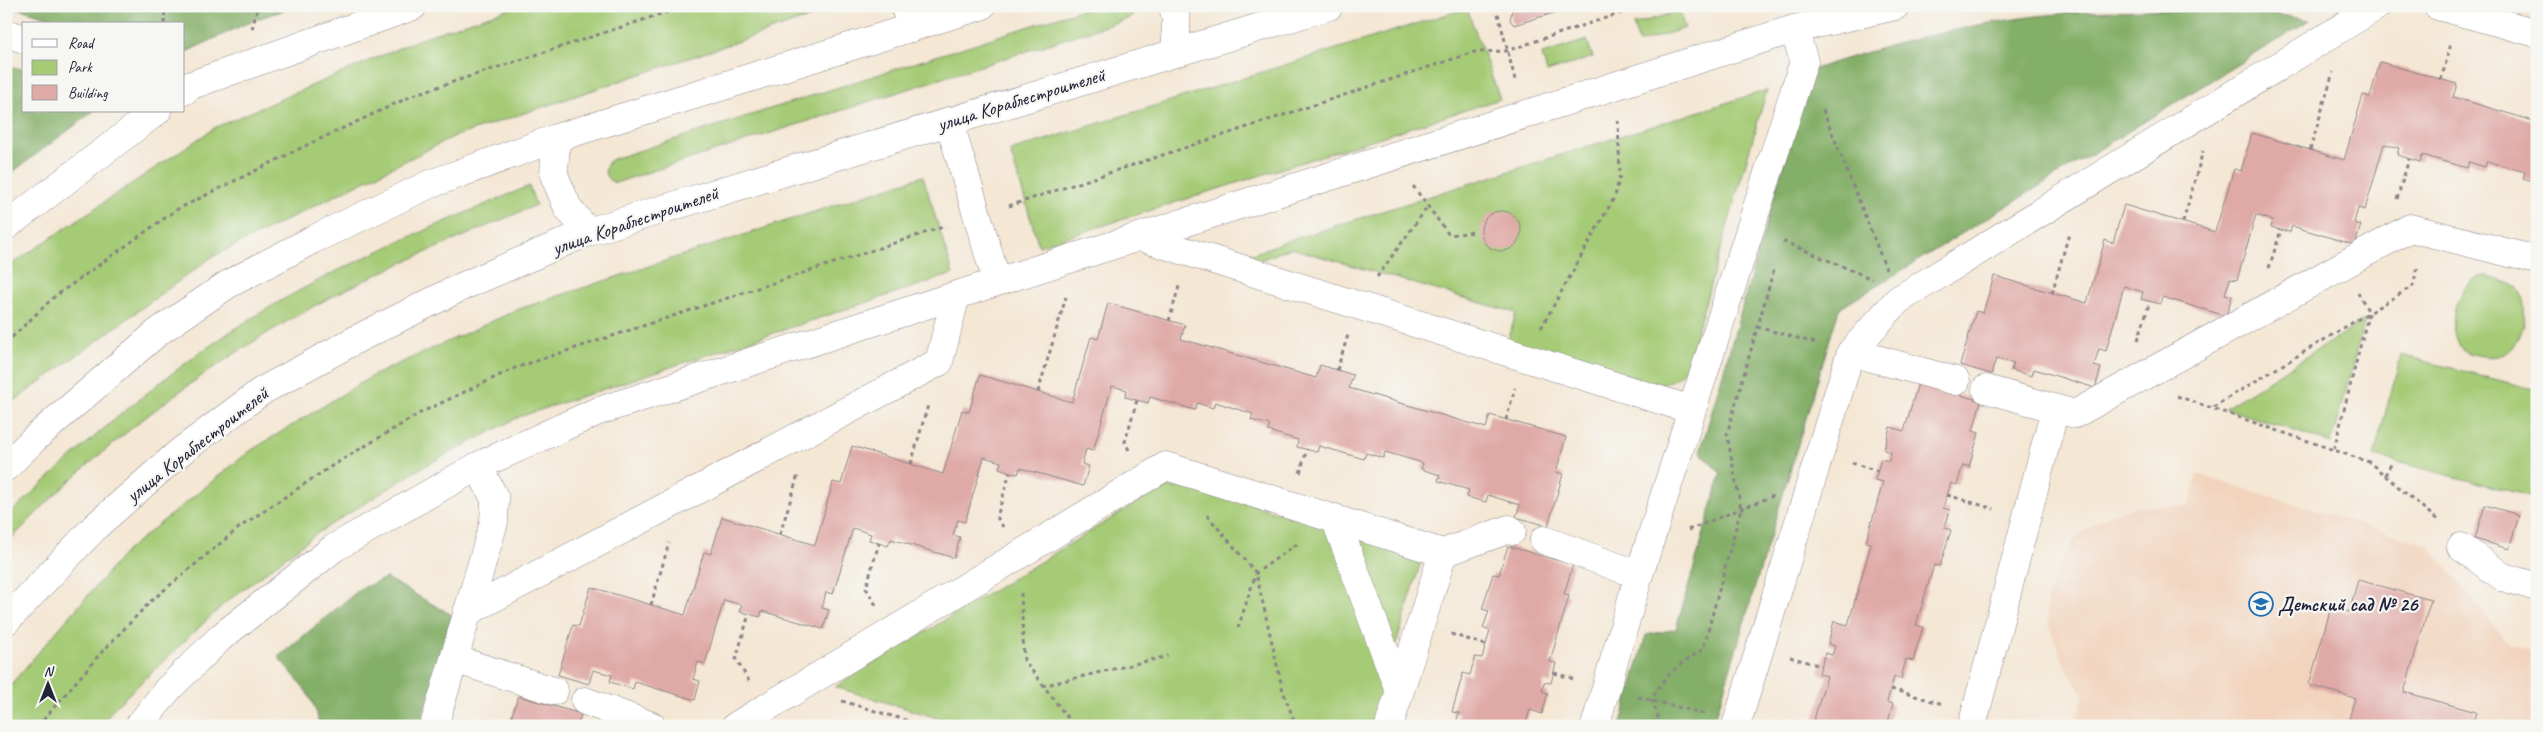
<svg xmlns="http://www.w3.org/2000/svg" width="2543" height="732" font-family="Caveat,sans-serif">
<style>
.built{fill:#f2d4be}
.green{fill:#a5cb76;stroke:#647658}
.forest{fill:#84af67;stroke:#536851}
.building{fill:#dfa9a5}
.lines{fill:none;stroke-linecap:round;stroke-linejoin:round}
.minor-casing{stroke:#8b8488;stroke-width:29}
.major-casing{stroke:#8b8488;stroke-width:29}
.path{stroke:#8b8488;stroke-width:3;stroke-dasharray:4 4;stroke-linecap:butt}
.minor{stroke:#fff;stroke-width:28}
.major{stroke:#fff;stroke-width:28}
.labels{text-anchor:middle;stroke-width:4.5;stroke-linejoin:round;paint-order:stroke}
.street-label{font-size:20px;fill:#22223b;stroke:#f6f6f2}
.poi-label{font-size:20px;font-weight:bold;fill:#22223b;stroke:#f6f6f2;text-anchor:start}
</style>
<rect width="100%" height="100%" fill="#f6f6f2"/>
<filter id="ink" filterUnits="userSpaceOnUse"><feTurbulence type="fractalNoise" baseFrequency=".02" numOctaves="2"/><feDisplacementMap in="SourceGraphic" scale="10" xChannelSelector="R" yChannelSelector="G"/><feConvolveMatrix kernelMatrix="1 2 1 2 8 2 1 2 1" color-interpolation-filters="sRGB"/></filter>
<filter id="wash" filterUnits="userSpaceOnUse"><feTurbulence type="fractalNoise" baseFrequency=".0096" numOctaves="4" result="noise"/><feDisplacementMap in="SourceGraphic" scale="20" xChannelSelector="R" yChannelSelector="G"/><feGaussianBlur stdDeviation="1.12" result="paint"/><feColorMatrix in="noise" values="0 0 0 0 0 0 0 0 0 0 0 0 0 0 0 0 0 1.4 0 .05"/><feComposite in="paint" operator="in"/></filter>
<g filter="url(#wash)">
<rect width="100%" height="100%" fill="#f4e7d4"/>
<path class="built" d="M2197,474L2428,545L2508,643L2537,652V726H2075L2084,695L2068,672L2049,626L2046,611L2048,597L2061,559L2075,539L2093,525L2110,515L2134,507L2189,506Z"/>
<path class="green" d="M517,6H844L453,137L212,257L6,407V268L216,127L427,36Z
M1093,6H1134V12L1130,18L615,183C603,178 603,170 610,160Z
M1467,8L1500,99L1039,246L1010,151Z
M1679,11L1685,28L1639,43L1633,25Z
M1587,40L1593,57L1547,72L1542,54Z
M1767,90L1687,365C1680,379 1669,385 1653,383L1508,341L1516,313L1291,248L1247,265L1235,261L1278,244Z
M923,176L953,274L519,417L421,468L316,534L225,603L114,708L101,726H6V690L127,550L250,451L374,375L519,309Z
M529,186L536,205C463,237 387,267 316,305C228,353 145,413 71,480C48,500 28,523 6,544V518C76,451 149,386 230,332C322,271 428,229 529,186Z
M2487,276L2517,286C2526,298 2526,316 2521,330C2513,354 2500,360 2477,355C2469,353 2462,351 2458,344C2446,322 2458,276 2487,276Z
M2365,320L2331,443L2225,408Z
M2401,355L2537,390V498L2374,456Z
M1163,487L1200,488L1422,558L1372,726H964L835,687Z"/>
<path class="forest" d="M10,6H297L254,20L184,53V24H70Z
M2176,9L2251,10L2310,20L1839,309L1713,726H1620L1646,635L1676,629L1721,474L1700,452L1811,70C1880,47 1949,28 2021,18C2072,11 2124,11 2176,9Z
M8,65L24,70V111H94L6,177Z
M386,578L452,615L420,726H319C316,697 296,678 278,657L360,589Z"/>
<g id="blocks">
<path class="building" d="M1513,6H1573V7L1514,25L1510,20Z
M2380,62L2457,84L2453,97L2537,122V182L2523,178L2525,172L2487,161L2485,167L2469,162L2467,168L2422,155L2420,162L2397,155L2399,148L2384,144L2365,210L2358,208L2354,223L2361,225L2355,245L2292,226L2290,232L2281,230L2271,227L2273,221L2256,215L2237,280L2230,279L2225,294L2232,296L2226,316L2162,297L2160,304L2141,299L2143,292L2124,286L2106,351L2099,349L2094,366L2101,368L2095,388L2034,369L2032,376L2011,370L2014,363L1996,359L1991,374L1960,365L1976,311L1983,313L1994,276L2087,303L2105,240L2113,243L2124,205L2215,232L2234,169L2241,171L2252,133L2344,160L2363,95L2370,97Z
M1481 231a20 20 0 1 1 40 0a20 20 0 1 1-40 0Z
M1108,303L1185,325L1181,339L1316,378L1320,365L1337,370L1353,375L1349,388L1486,428L1490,415L1566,437L1556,472L1563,474L1548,526L1516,517L1520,505L1488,495L1486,502L1467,497L1469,490L1438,481L1440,475L1421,469L1423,463L1385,452L1383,458L1366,453L1364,459L1319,446L1317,452L1297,447L1298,440L1268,431L1270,425L1251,420L1253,414L1215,402L1213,408L1197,403L1195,410L1150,397L1148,403L1125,397L1127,390L1112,386L1093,451L1086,449L1082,464L1089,466L1083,486L1020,468L1018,474L1010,472L999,468L1001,462L984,457L965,522L958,520L953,535L960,537L954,558L891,539L888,546L869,540L871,534L853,528L833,594L826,592L822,608L829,610L823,629L762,611L760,617L749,614L739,611L742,605L724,600L705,664L698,662L693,679L700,681L695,700L635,682L633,689L610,682L612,675L593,670L589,684L558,675L573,625L579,626L591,587L685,615L704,552L711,554L722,517L815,545L833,482L841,484L852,446L943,474L962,410L969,412L980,375L1072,402L1091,337L1098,339Z
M1918,383L1981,401L1973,431L1979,433L1969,467L1963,465L1957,485L1951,483L1943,508L1950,510L1945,528L1951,530L1940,566L1934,565L1916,625L1923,627L1913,661L1906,659L1901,679L1894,677L1887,702L1893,704L1888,722L1895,724L1894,726H1812L1827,676L1819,674L1825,653L1832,655L1835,646L1828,644L1834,621L1848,625L1871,544L1866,542L1883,482L1875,480L1881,459L1889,461L1891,452L1884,450L1890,427L1904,431Z
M2485,505L2519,515L2509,549L2475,539Z
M1508,546L1573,565L1564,594L1569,596L1550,662L1556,663L1551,683L1544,682L1542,691L1548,693L1542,714L1530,710L1525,726H1455L1459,713L1452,712L1463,673L1470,675L1475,657L1482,658L1490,631L1483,628L1489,611L1482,609L1493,574L1499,575Z
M2358,580L2431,600L2404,692L2476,712L2472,726H2347L2355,698L2309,685L2331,607L2349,612Z
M518,696L581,714L578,726H509Z"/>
</g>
</g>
<g filter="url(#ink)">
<use href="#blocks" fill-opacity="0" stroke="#8b8488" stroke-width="1"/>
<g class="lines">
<g class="minor-casing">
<path id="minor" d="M905,6L911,28
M2438,6L2537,33
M6,33L24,39
M184,91L189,86L413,6
M949,121L997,282
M6,226L157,111
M1140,237L1692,410
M1851,352L1898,300L2377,6
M1986,389L2075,414L2410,228L2537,260
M478,466L495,499L494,522L454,659L554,691
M1335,518L1399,690
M1544,540L1639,575
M2461,547L2503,577L2537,587
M467,612L939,362L956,295
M585,701L652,726
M139,726L168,689L221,637L334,548L478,466L596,412L997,282L1794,29L1895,6
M434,726L454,659
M736,726L1166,466L1443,553L1509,529L1512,531
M1389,726L1443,553
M1595,726L1639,575L1804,61L1794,29
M1736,726L1851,352L1956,381
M1972,726L2055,409"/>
</g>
<g class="major-casing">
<path id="major" d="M1173,6L1176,20V53
M556,138L554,175L568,208L588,232
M6,467L34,439L158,332L227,285L312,240L428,185L556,138L981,6
M6,621L96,526L180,452L262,391L359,338L461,287L588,232L1329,6"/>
</g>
<path class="path" d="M1496,6L1516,83
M164,24L165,6
M252,29L258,6
M2441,80L2451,44
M1823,110L1886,269
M2310,150L2333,72
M1413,186L1449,235L1474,232
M2397,199L2409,159
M1009,206L1474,52L1506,51L1642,6
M2183,222L2203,151
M1783,241L1872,279
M2269,268L2281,230
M1377,277L1428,206
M2052,293L2069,234
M1169,321L1180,283
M1757,327L1819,344
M1541,328L1615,196L1620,175L1618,121
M2138,340L2150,301
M6,343L54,297L176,210L305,146L416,94L686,6
M1337,370L1348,335
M1038,392L1066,297
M2177,396L2369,462L2440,522
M2213,407L2413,286L2418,265
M1506,420L1515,388
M2334,449L2369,312L2358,293
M1129,450L1125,442L1137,400
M1852,463L1878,471
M911,464L928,405
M1300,473L1307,449
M2385,475L2393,461
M1947,495L1994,509
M1207,515L1256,573L1283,691L1296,726
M1003,527L997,517L1010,472
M1688,530L1773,496
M780,534L798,475
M1021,593L1024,660L1074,726
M651,605L669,543
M876,605L866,588L879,543
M1238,628L1256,573L1300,542
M1451,634L1486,645
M1790,657L1821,666
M1554,673L1574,679
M749,681L736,659L749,614
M1042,686L1168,656
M1891,689L1943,704
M1638,697L1705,714
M842,701L925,726
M38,726L100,654L151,601L240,527L330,467L422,412L515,368L946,226
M1655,726L1658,717L1652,700C1662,676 1682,663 1703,649L1741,509L1727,434L1774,269"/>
<use href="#minor" class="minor"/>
<use href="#major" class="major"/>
</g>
</g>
<defs>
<g id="school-ring" transform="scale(1.25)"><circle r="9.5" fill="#f6f6f2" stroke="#1f6fb2" stroke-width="1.5"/><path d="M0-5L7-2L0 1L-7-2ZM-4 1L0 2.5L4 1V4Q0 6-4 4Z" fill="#1f6fb2"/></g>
</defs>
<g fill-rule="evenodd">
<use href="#school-ring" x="2261" y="604"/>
</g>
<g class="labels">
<g class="street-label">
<text transform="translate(1021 99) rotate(-17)" y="7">улица Кораблестроителей</text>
<text transform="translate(635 220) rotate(-19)" y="7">улица Кораблестроителей</text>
<text transform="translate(197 444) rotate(-38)" y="7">улица Кораблестроителей</text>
</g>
<g class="poi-label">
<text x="2278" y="611">Детский сад № 26</text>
</g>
</g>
<rect width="2543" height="732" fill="none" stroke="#f6f6f2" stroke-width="25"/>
<rect x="22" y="22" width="162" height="90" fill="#f6f6f2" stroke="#a1a1a9"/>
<rect x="32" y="39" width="25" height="8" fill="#ffffff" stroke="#a1a1a9"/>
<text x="68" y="48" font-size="15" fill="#22223b">Road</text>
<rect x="32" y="60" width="25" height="15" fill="#a5cb76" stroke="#a1a1a9"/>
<text x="68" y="72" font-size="15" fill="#22223b">Park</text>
<rect x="32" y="85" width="25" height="15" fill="#dfa9a5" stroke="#a1a1a9"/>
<text x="68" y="98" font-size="15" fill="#22223b">Building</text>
<g transform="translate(48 684)" stroke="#f6f6f2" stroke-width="4" paint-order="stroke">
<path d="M0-4L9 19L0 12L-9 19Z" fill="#22223b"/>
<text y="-8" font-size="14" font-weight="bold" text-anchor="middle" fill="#22223b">N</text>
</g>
</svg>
